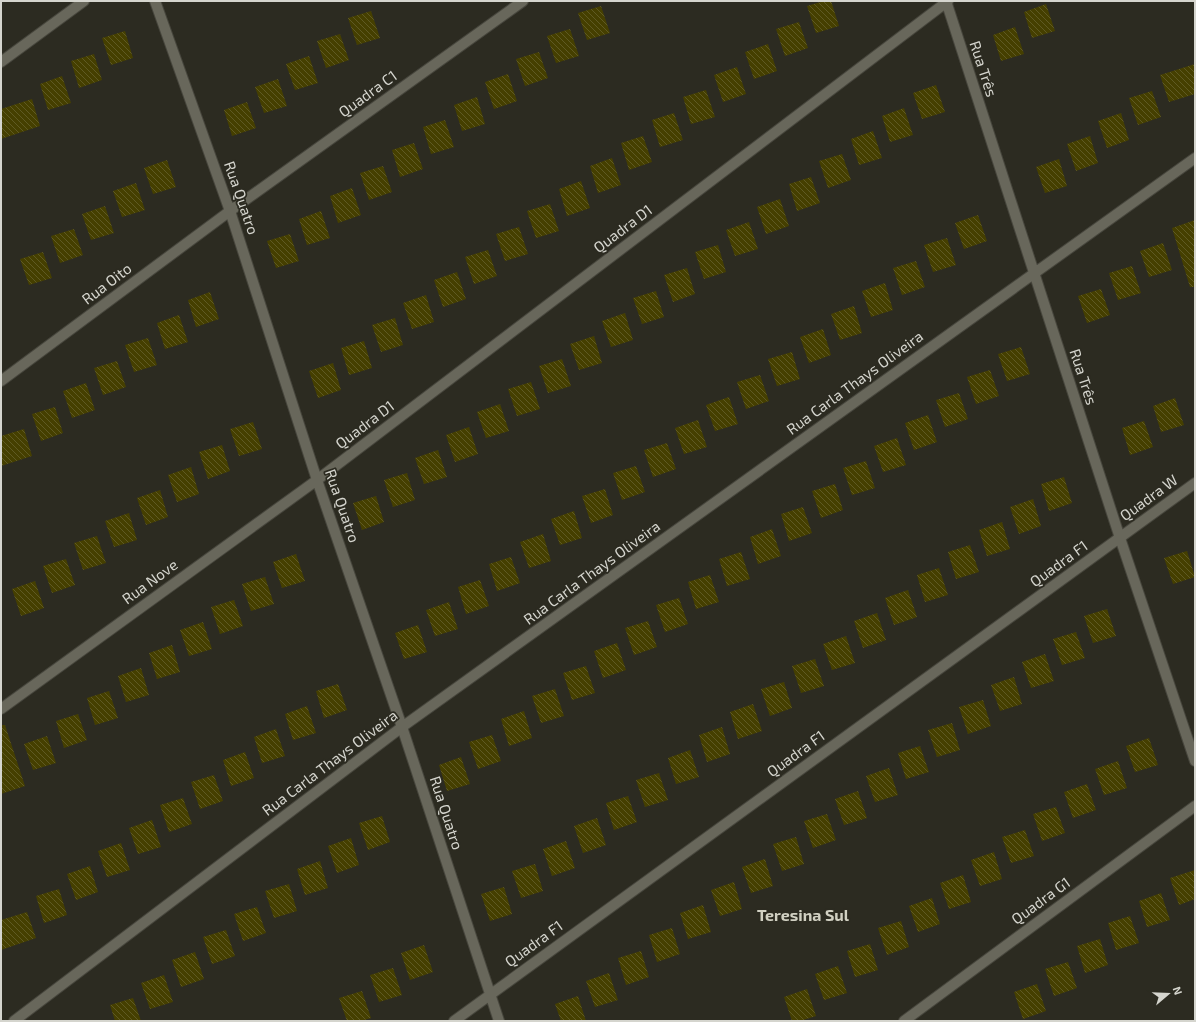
<svg xmlns="http://www.w3.org/2000/svg" width="1196" height="1022" font-family="'Exo 2',sans-serif">
<style>
.building{fill:url(#building-back-hatch)}
.lines{fill:none;stroke-linecap:round;stroke-linejoin:round}
.street-casing{stroke:#47463d;stroke-width:12}
.street{stroke:#68675b;stroke-width:10}
.labels{text-anchor:middle;stroke-width:3.5;stroke-linejoin:round;paint-order:stroke}
.street-label{font-size:15px;fill:#d5d5ce;stroke:#2c2b21}
.neighbourhood-label{font-size:16px;font-weight:bold;fill:#d1d0c2;stroke:#2c2b21}
</style>
<defs>
<pattern id="building-back-hatch" width="6" height="6" patternUnits="userSpaceOnUse"><rect width="6" height="6" fill="#453f00"/><path d="M-1 5l2 2M0 0l6 6M5-1l2 2" fill="none" stroke="#5f5a24"/></pattern>
</defs>
<rect width="100%" height="100%" fill="#2c2b21"/>
<path class="building" d="M824,1H831L839,26L816,33L807,6Z
M1046,4L1055,31L1032,38L1024,12Z
M601,6L610,33L587,40L578,13Z
M371,11L380,38L357,45L348,18Z
M799,22L808,48L785,56L776,29Z
M1015,27L1024,54L1001,61L993,35Z
M570,29L579,56L556,63L547,36Z
M125,31L133,58L111,65L102,38Z
M340,34L349,60L326,68L317,41Z
M768,44L777,71L754,79L745,52Z
M539,52L548,78L525,86L516,59Z
M94,54L102,80L79,88L71,61Z
M309,56L318,83L295,90L286,64Z
M1195,64V94L1169,102L1160,75Z
M737,67L746,94L723,102L714,75Z
M508,74L517,101L494,109L485,82Z
M62,76L71,103L48,110L40,84Z
M278,79L287,106L264,113L255,87Z
M936,85L945,112L922,119L913,93Z
M706,90L715,117L691,124L683,97Z
M1152,91L1161,117L1138,125L1129,98Z
M477,97L485,124L462,131L454,105Z
M32,99L40,126L1,139V109Z
M247,102L256,128L232,136L224,110Z
M904,108L913,135L890,142L882,116Z
M674,113L683,140L660,147L652,120Z
M1121,113L1129,140L1107,148L1098,121Z
M445,120L454,147L431,154L423,127Z
M873,131L882,158L859,165L851,139Z
M643,136L652,162L629,170L621,143Z
M1090,136L1098,163L1076,171L1067,144Z
M414,143L423,169L400,177L392,150Z
M842,154L851,180L828,188L819,161Z
M612,158L621,185L598,193L590,166Z
M1059,159L1067,186L1045,193L1036,167Z
M167,160L176,187L153,194L144,168Z
M383,166L392,192L369,200L360,173Z
M811,177L820,203L797,211L789,184Z
M581,181L590,208L567,216L559,189Z
M136,183L145,210L122,217L113,191Z
M352,188L361,215L338,223L330,196Z
M780,199L789,226L766,234L757,207Z
M550,204L559,231L536,238L527,211Z
M105,206L114,233L91,240L82,214Z
M321,211L330,238L307,245L299,219Z
M978,215L987,241L964,249L955,223Z
M1195,220V287H1190L1172,228Z
M749,222L758,249L735,256L726,230Z
M519,227L528,254L505,261L496,234Z
M74,229L83,255L60,263L51,236Z
M290,234L299,261L276,268L267,241Z
M947,238L956,265L933,272L924,245Z
M1163,243L1172,270L1149,277L1140,251Z
M718,245L726,272L704,279L695,252Z
M488,250L497,276L474,284L465,257Z
M43,252L52,278L29,285L20,259Z
M916,261L925,287L902,295L893,268Z
M1132,266L1141,293L1118,300L1109,273Z
M687,268L695,294L673,302L664,275Z
M457,272L466,299L443,307L434,280Z
M885,283L893,310L871,317L862,291Z
M1101,289L1110,315L1087,323L1078,296Z
M656,291L664,317L642,324L633,298Z
M210,292L219,319L196,327L188,300Z
M426,295L434,322L412,329L403,303Z
M854,306L862,333L840,340L831,314Z
M625,313L633,340L611,347L602,321Z
M179,315L188,342L165,349L157,323Z
M395,318L403,345L381,352L372,325Z
M823,329L831,355L809,363L800,337Z
M594,336L602,363L579,370L570,344Z
M148,338L157,365L134,372L125,345Z
M364,341L372,368L349,375L341,348Z
M1021,347L1030,374L1007,381L998,354Z
M792,352L800,379L777,386L768,359Z
M562,359L571,386L548,393L539,366Z
M117,361L126,387L103,395L94,368Z
M333,363L341,390L318,398L309,371Z
M990,370L999,396L976,404L967,377Z
M760,375L769,401L746,409L737,382Z
M531,382L540,409L517,416L508,389Z
M86,383L95,410L72,418L63,391Z
M959,393L968,419L945,427L936,400Z
M729,397L738,424L715,431L706,405Z
M1175,398L1184,425L1161,432L1153,406Z
M500,404L509,431L486,438L477,412Z
M55,407L63,433L41,441L32,414Z
M928,415L937,442L914,450L905,423Z
M698,420L707,447L684,454L675,428Z
M1144,421L1153,447L1130,455L1122,428Z
M253,422L262,449L239,456L230,429Z
M469,427L478,454L455,462L446,435Z
M24,429L32,456L1,466V436Z
M897,438L906,465L883,472L874,446Z
M667,443L676,469L653,477L644,450Z
M222,445L230,471L208,479L199,452Z
M438,450L447,477L424,484L415,458Z
M866,461L875,488L852,495L843,468Z
M636,466L645,492L622,500L613,473Z
M191,467L199,494L177,502L168,475Z
M407,473L415,500L393,507L384,480Z
M1064,477L1072,503L1049,511L1041,484Z
M835,484L843,510L821,518L812,491Z
M605,489L613,515L591,523L582,496Z
M160,490L168,517L146,525L137,498Z
M376,496L384,522L362,530L353,503Z
M1033,499L1041,526L1019,534L1010,507Z
M803,507L812,533L789,541L781,514Z
M574,511L582,538L560,545L551,519Z
M129,513L137,540L114,547L105,521Z
M1002,522L1010,549L987,556L979,530Z
M772,529L781,556L758,564L750,537Z
M543,534L551,561L529,568L520,542Z
M97,536L106,563L83,570L74,543Z
M970,545L979,572L956,579L948,552Z
M1187,551L1195,577L1173,584L1164,558Z
M741,552L750,579L727,586L719,559Z
M296,554L305,581L282,588L273,562Z
M511,557L520,583L497,591L489,564Z
M66,559L75,585L52,593L43,566Z
M939,568L948,595L925,602L917,575Z
M710,575L719,602L696,609L688,582Z
M265,577L274,604L251,611L242,584Z
M480,580L489,606L466,614L458,587Z
M35,581L44,608L21,616L12,589Z
M908,590L917,617L894,625L885,598Z
M679,598L688,624L665,632L656,605Z
M234,600L243,626L220,634L211,607Z
M449,602L458,629L435,636L426,610Z
M1107,609L1116,636L1093,643L1084,616Z
M877,613L886,640L863,648L854,621Z
M648,621L657,647L634,655L625,628Z
M203,622L212,649L189,656L180,630Z
M418,625L427,652L404,659L395,633Z
M1076,632L1085,658L1062,665L1053,639Z
M846,636L855,663L832,670L823,644Z
M617,643L626,670L603,678L594,651Z
M172,645L180,672L157,679L149,653Z
M1045,654L1054,681L1031,688L1022,662Z
M815,659L824,686L801,693L792,666Z
M586,666L595,693L572,700L563,673Z
M141,668L149,695L126,702L118,676Z
M1014,677L1022,704L1000,711L991,685Z
M784,682L792,708L770,716L761,689Z
M338,684L347,710L324,718L316,691Z
M555,689L564,716L541,723L532,696Z
M109,691L118,718L95,725L87,698Z
M983,700L991,726L968,734L959,707Z
M753,704L762,731L738,739L730,712Z
M307,706L316,733L293,740L285,714Z
M524,711L532,738L509,746L501,719Z
M78,714L87,740L64,748L56,721Z
M952,723L960,750L937,757L928,730Z
M1,725H5L25,786L1,794Z
M722,727L730,754L707,762L699,735Z
M276,729L285,756L262,763L254,737Z
M492,735L501,761L478,769L469,742Z
M47,736L56,763L33,770L24,744Z
M1149,738L1158,765L1135,772L1126,746Z
M920,746L929,772L906,779L898,753Z
M690,750L699,777L676,784L668,758Z
M245,752L254,778L231,786L223,760Z
M461,757L470,784L447,791L439,765Z
M1118,761L1127,788L1104,795L1095,769Z
M889,768L898,795L875,802L866,776Z
M659,773L668,800L645,807L636,780Z
M214,775L223,801L200,809L191,782Z
M1087,784L1096,810L1073,818L1064,792Z
M858,791L867,818L844,825L835,799Z
M628,796L637,822L614,830L606,803Z
M183,798L192,824L169,832L160,805Z
M1056,807L1065,833L1042,841L1033,814Z
M827,814L836,840L813,848L804,821Z
M382,816L390,842L368,850L359,823Z
M597,818L606,845L583,853L574,826Z
M152,820L161,847L138,854L129,828Z
M1025,830L1034,856L1011,863L1002,837Z
M796,837L804,864L782,871L773,844Z
M351,838L359,865L337,873L328,846Z
M566,841L575,868L552,876L543,849Z
M121,843L130,870L107,877L98,851Z
M994,852L1002,879L980,886L971,860Z
M765,859L773,886L751,893L742,867Z
M320,861L328,888L305,895L297,869Z
M535,864L543,891L521,898L512,871Z
M90,866L98,892L76,900L67,874Z
M1195,870V899L1179,905L1170,878Z
M963,875L971,902L949,909L940,883Z
M734,882L742,909L720,916L711,890Z
M289,884L297,911L274,918L265,891Z
M504,887L512,914L490,921L481,894Z
M59,889L67,915L44,923L36,896Z
M1161,893L1170,920L1147,927L1139,901Z
M932,898L940,924L918,932L909,906Z
M703,905L711,932L688,939L680,913Z
M257,907L266,933L243,941L234,914Z
M27,912L36,938L1,950V920Z
M1130,916L1139,943L1116,950L1108,923Z
M901,921L909,947L887,955L878,928Z
M672,928L680,954L657,962L649,935Z
M226,930L235,956L212,964L203,937Z
M1100,939L1108,965L1085,973L1077,946Z
M870,944L878,970L855,977L847,951Z
M424,945L433,972L410,980L401,953Z
M641,951L649,977L626,985L618,958Z
M195,952L204,979L181,987L172,960Z
M1068,962L1077,988L1054,996L1045,969Z
M838,966L847,993L824,1000L815,974Z
M393,968L402,995L379,1002L370,975Z
M609,973L618,1000L595,1007L586,981Z
M164,975L173,1002L150,1009L141,983Z
M1037,984L1046,1011L1023,1019L1014,992Z
M807,989L816,1016L800,1021H792L784,997Z
M362,991L371,1018L361,1021H347L339,998Z
M578,996L586,1021H561L555,1004Z
M133,998L141,1021H115L110,1005Z"/>
<g class="lines">
<g class="street-casing">
<path id="street" d="M155,1L230,211L317,480L402,727L499,1021
M946,1L1120,538L1195,761
M1,62L84,1
M1,381L230,211L523,1
M1,709L317,480L948,1
M14,1021L402,727L1195,158
M454,1021L1195,483
M904,1021L1195,806"/>
</g>
<use href="#street" class="street"/>
</g>
<g class="labels">
<g class="street-label">
<text transform="translate(983 69) rotate(72)" y="5">Rua Três</text>
<text transform="translate(368 94) rotate(-36)" y="5">Quadra C1</text>
<text transform="translate(241 198) rotate(71)" y="5">Rua Quatro</text>
<text transform="translate(623 229) rotate(-37)" y="5">Quadra D1</text>
<text transform="translate(107 284) rotate(-37)" y="5">Rua Oito</text>
<text transform="translate(1083 377) rotate(72)" y="5">Rua Três</text>
<text transform="translate(855 383) rotate(-36)" y="5">Rua Carla Thays Oliveira</text>
<text transform="translate(365 425) rotate(-37)" y="5">Quadra D1</text>
<text transform="translate(1149 498) rotate(-36)" y="5">Quadra W</text>
<text transform="translate(342 506) rotate(71)" y="5">Rua Quatro</text>
<text transform="translate(1059 564) rotate(-36)" y="5">Quadra F1</text>
<text transform="translate(592 573) rotate(-36)" y="5">Rua Carla Thays Oliveira</text>
<text transform="translate(150 582) rotate(-36)" y="5">Rua Nove</text>
<text transform="translate(796 754) rotate(-36)" y="5">Quadra F1</text>
<text transform="translate(330 763) rotate(-37)" y="5">Rua Carla Thays Oliveira</text>
<text transform="translate(446 813) rotate(72)" y="5">Rua Quatro</text>
<text transform="translate(1041 901) rotate(-36)" y="5">Quadra G1</text>
<text transform="translate(534 944) rotate(-36)" y="5">Quadra F1</text>
</g>
<g class="neighbourhood-label">
<text x="803" y="921">Teresina Sul</text>
</g>
</g>
<rect width="1196" height="1022" fill="none" stroke="#d5d5ce" stroke-width="4"/>
<g transform="translate(1168 994) rotate(71)" stroke="#2c2b21" stroke-width="3" paint-order="stroke">
<path d="M0-3L7 15L0 10L-7 15Z" fill="#d5d5ce"/>
<text y="-6" font-size="11" font-weight="bold" text-anchor="middle" fill="#d5d5ce">N</text>
</g>
</svg>
